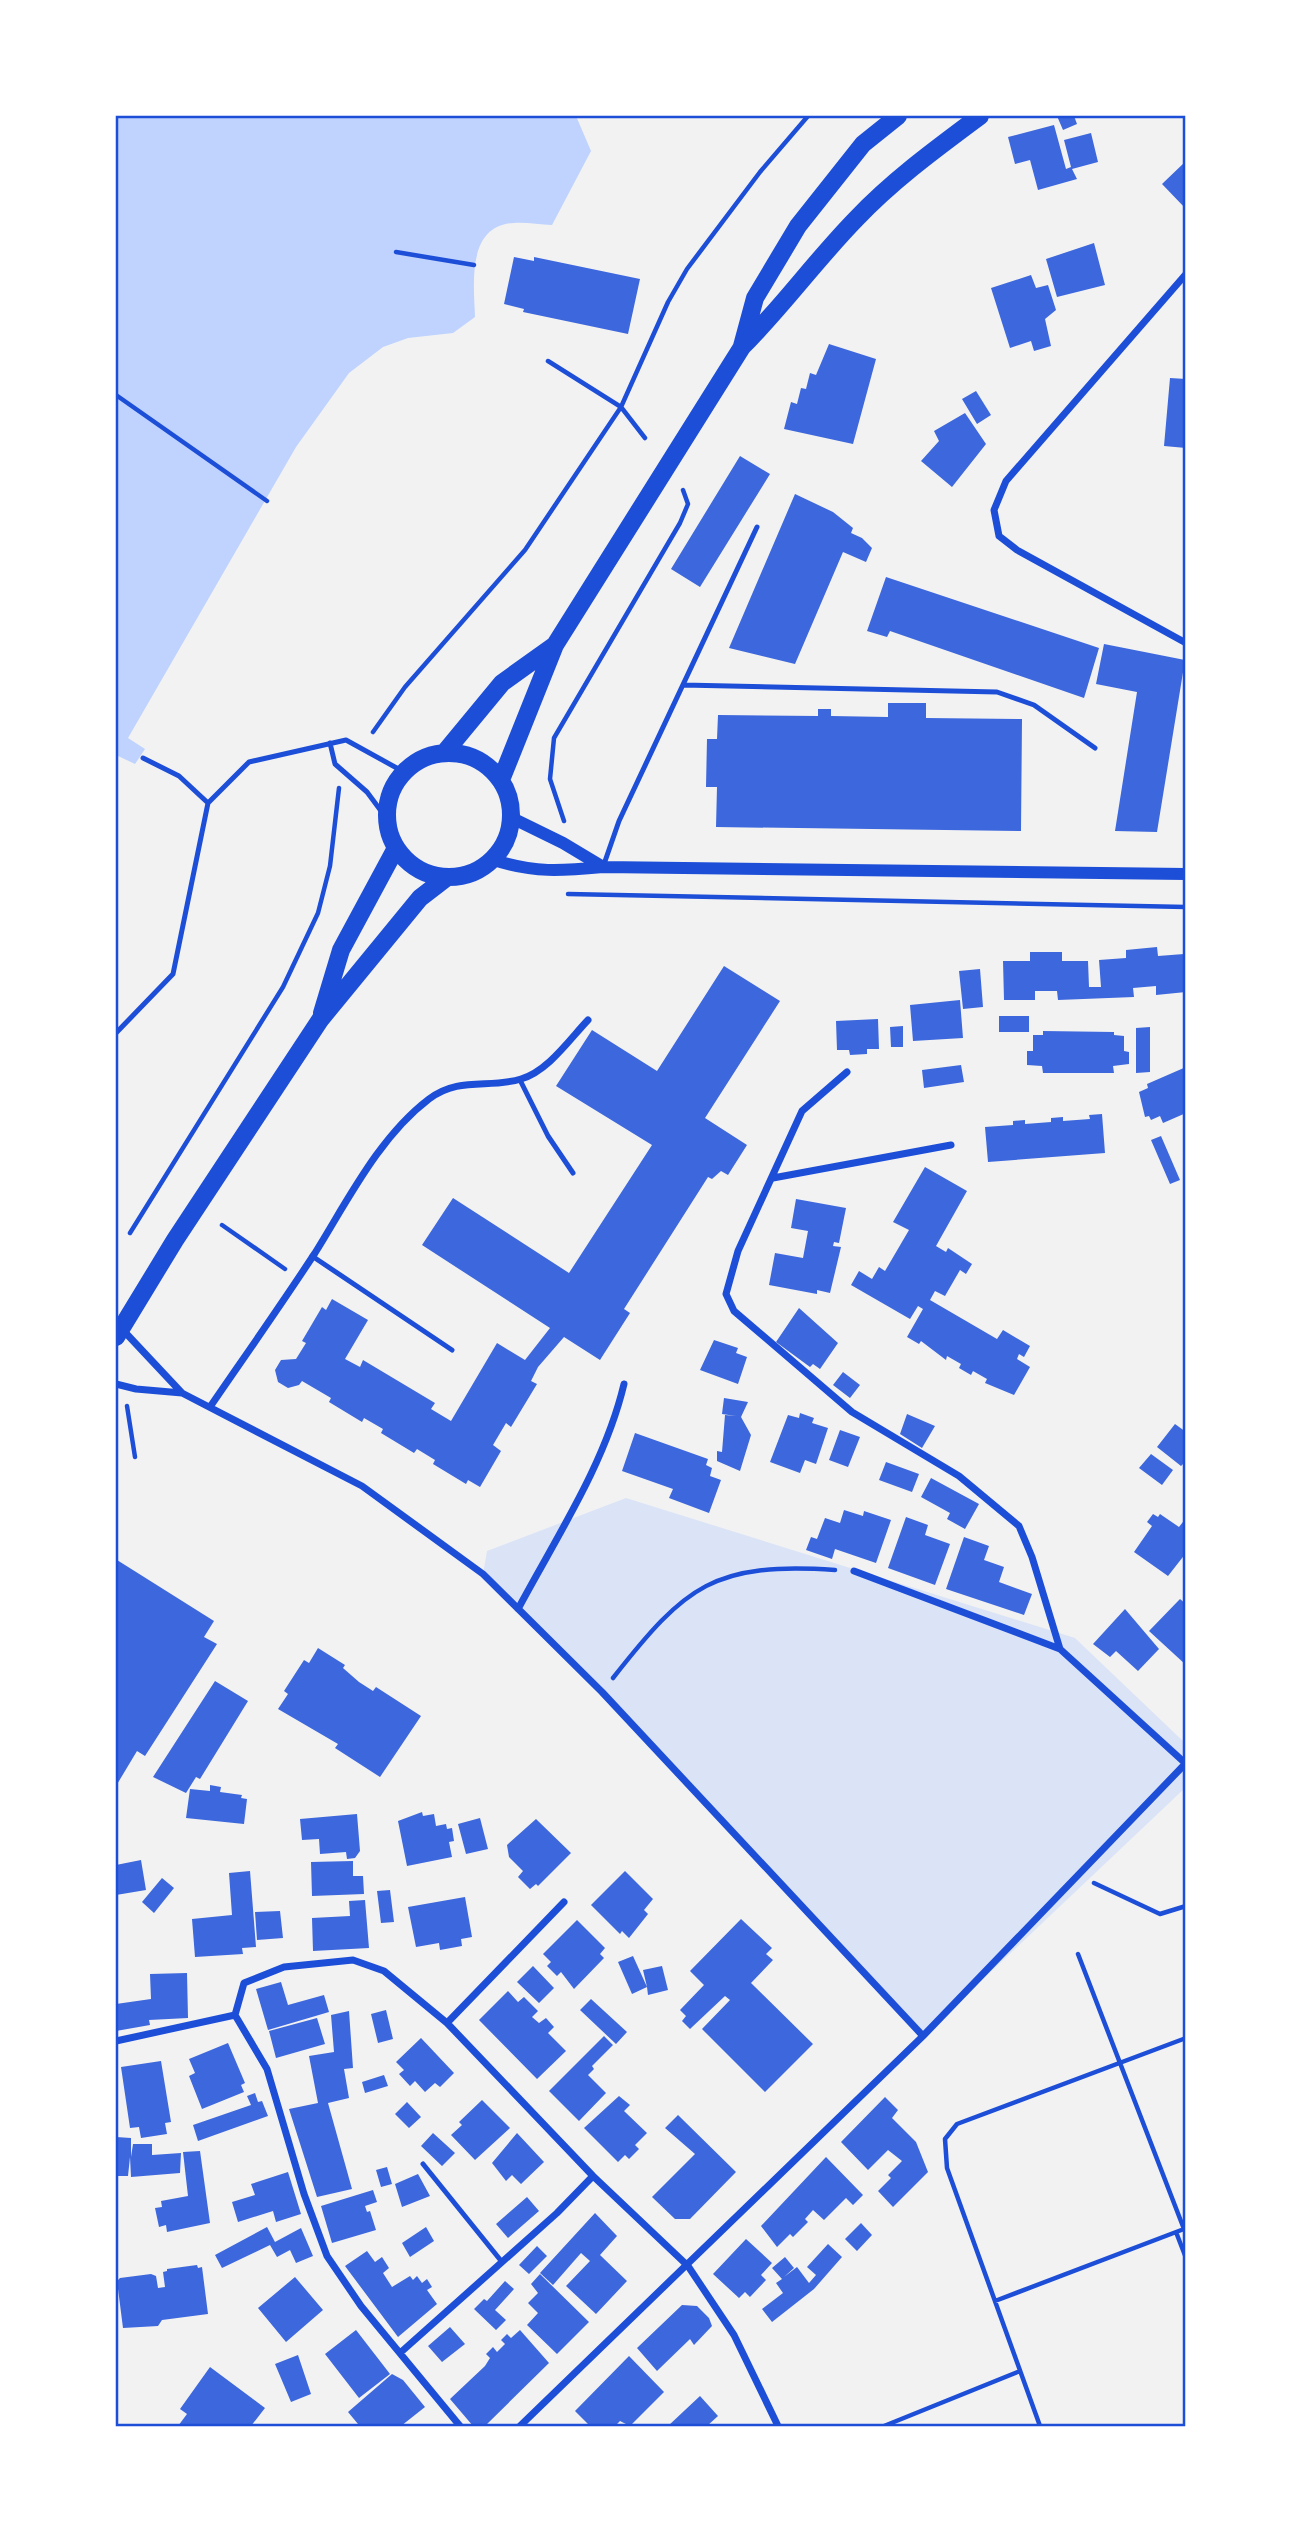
<svg xmlns="http://www.w3.org/2000/svg" width="1301" height="2542" font-family="'Roboto Condensed',sans-serif">
<style>
.green{fill:#dbe4f7}
.water{fill:#bfd3fe}
.building{fill:#3d67dc}
.lines{fill:none;stroke-linecap:round;stroke-linejoin:round}
.path{stroke:#1d4ed8;stroke-width:4.5}
.service{stroke:#1d4ed8;stroke-width:5}
.minor{stroke:#1d4ed8;stroke-width:7}
.tertiary{stroke:#1d4ed8;stroke-width:12}
.primary{stroke:#1d4ed8;stroke-width:18}
.neatline{fill:none;stroke:#1d4ed8;stroke-width:2.5}
</style>
<rect width="100%" height="100%" fill="#f2f2f2"/>
<path class="green" d="M626,1498L1075,1638L1185,1743V1788L923,2036L636,1730L483,1574L487,1551Z"/>
<path class="water" d="M116,116H576L591,151L552,225C540,225 526,222 514,223C466,225 474,285 475,317L453,333L408,338L383,347L349,373L296,447L128,738L145,749L135,764L116,755Z"/>
<path class="building" d="M1057,116H1074L1077,124L1063,130Z
M1054,125L1066,169L1071,167L1064,140L1091,133L1098,162L1072,169L1077,179L1038,190L1030,160L1015,164L1008,137Z
M1186,161V209L1162,184Z
M1094,243L1105,285L1057,297L1046,259Z
M514,257L534,261V257L640,279L628,334L523,312L524,309L504,304Z
M1031,275L1036,288L1048,285L1056,310L1045,319L1051,346L1034,351L1031,341L1010,348L991,288Z
M829,344L876,359L853,444L784,429L791,402L797,404L801,388L806,389L810,373L816,375Z
M1170,378L1186,379V448L1164,446Z
M976,391L991,415L977,424L962,399Z
M965,413L986,444L952,487L921,461L939,441L934,431Z
M740,456L770,474L700,587L671,569Z
M795,494L833,512L853,528L851,533L862,538L872,548L866,562L843,552L795,664L729,648Z
M886,577L1099,648L1084,698L890,631L887,637L867,631Z
M1104,644L1185,660L1157,832L1115,831L1137,692L1096,684Z
M888,703H926V718L1022,719L1021,831L716,827L717,787H706L707,739H717L718,715L818,716V709H831V716L888,717Z
M1157,947L1158,956L1184,954L1186,992L1156,995V986L1133,988L1134,997L1058,1000L1057,991H1035V1000H1004L1003,961H1030V952H1062V961H1088L1089,987H1101L1099,960L1126,958V950Z
M724,966L780,1001L705,1118L747,1145L728,1175L721,1171L712,1179L708,1177L624,1309L630,1313L600,1360L564,1337L538,1367L531,1381L537,1384L511,1427L506,1423L493,1445L501,1451L480,1487L468,1480L466,1484L433,1464L435,1460L417,1449L414,1453L381,1433L383,1429L364,1418L362,1422L329,1402L331,1398L302,1381L299,1385L288,1388L278,1382L275,1370L281,1360L296,1359L306,1343L302,1341L322,1307L326,1310L332,1299L368,1320L345,1359L360,1367L363,1360L435,1403L431,1409L451,1421L497,1343L525,1360L550,1328L422,1245L453,1198L569,1273L652,1145L556,1086L592,1030L657,1071Z
M980,969L983,1007L963,1009L959,971Z
M960,1000L963,1038L913,1041L910,1005Z
M999,1016H1029V1032H999Z
M878,1019L879,1049H867V1054L850,1055L849,1050H837L836,1021Z
M903,1026V1047H891L890,1027Z
M1150,1027V1072L1136,1073V1028Z
M1043,1031L1114,1032V1035L1124,1036V1051L1129,1052V1064L1113,1066L1114,1073H1043L1042,1066L1027,1065V1051H1033V1035H1043Z
M961,1065L964,1082L924,1088L922,1070Z
M1186,1067V1113L1163,1123L1160,1116L1151,1120L1149,1116L1145,1117L1139,1092L1148,1088L1147,1084Z
M1102,1114L1105,1153L988,1162L985,1127L1013,1125V1121L1025,1120V1124L1051,1122V1118L1063,1117V1121L1090,1119L1089,1115Z
M1161,1136L1180,1180L1170,1184L1151,1140Z
M925,1167L967,1191L936,1246L946,1252L948,1248L972,1264L966,1274L960,1270L945,1296L935,1291L930,1300L997,1339L1003,1330L1030,1346L1024,1357L1019,1354L1017,1359L1030,1367L1014,1395L985,1383L987,1379L973,1371L971,1375L959,1368L961,1364L947,1356L946,1360L921,1341L919,1344L907,1337L923,1309L918,1306L910,1319L851,1285L859,1271L872,1279L879,1267L885,1271L909,1230L893,1222Z
M796,1199L846,1208L839,1243L834,1242L833,1246L841,1247L830,1293L817,1290V1294L769,1285L775,1253L803,1258L808,1231L791,1228Z
M799,1308L838,1343L820,1369L813,1364L810,1367L776,1342Z
M714,1340L738,1348L736,1353L747,1357L738,1384L700,1370Z
M843,1372L860,1385L850,1398L833,1385Z
M724,1398L748,1402L741,1417L751,1435L740,1471L717,1461V1451L722,1452L725,1415L736,1416L722,1414Z
M800,1413L814,1418L812,1423L828,1428L816,1464L805,1460L800,1473L770,1462L788,1415L799,1418Z
M907,1414L935,1426L922,1448L900,1434Z
M1175,1424L1186,1432V1461L1181,1466L1157,1447Z
M840,1430L860,1437L848,1467L829,1460Z
M635,1433L708,1459L706,1465L712,1468L710,1476L721,1480L709,1513L669,1498L673,1489L622,1471Z
M1151,1454L1173,1470L1162,1485L1139,1468Z
M886,1462L919,1474L912,1492L879,1480Z
M931,1478L979,1504L965,1529L947,1519L950,1513L921,1497Z
M844,1510L863,1516L864,1511L891,1520L876,1563L835,1549L832,1559L806,1550L811,1537L817,1539L825,1518L840,1523Z
M1153,1514L1158,1517L1160,1514L1179,1527L1186,1518V1553L1168,1576L1134,1552L1152,1526L1147,1522Z
M906,1517L928,1525L925,1535L950,1544L935,1585L888,1568Z
M964,1537L989,1546L984,1560L1004,1567L999,1582L1032,1594L1024,1615L946,1589Z
M117,1560L214,1621L204,1637L217,1644L145,1756L137,1751L116,1786Z
M1180,1599L1186,1604V1665L1149,1631Z
M1125,1609L1159,1649L1138,1671L1116,1651L1110,1657L1093,1644Z
M318,1648L345,1665L343,1668L359,1682L373,1691L376,1687L421,1716L380,1777L335,1748L338,1744L278,1709L288,1694L284,1691L304,1660L309,1663Z
M215,1681L248,1701L200,1779L196,1777L186,1793L153,1777Z
M210,1785L221,1787L220,1792L242,1795L241,1798L247,1799L244,1824L186,1818L190,1789L210,1791Z
M422,1812L423,1816L434,1814L436,1826L446,1824L447,1829L452,1828L454,1841L449,1842L452,1857L407,1866L398,1821Z
M357,1814L360,1851L355,1858L347,1859L346,1852L320,1854L319,1839L302,1840L300,1819Z
M480,1818L488,1849L466,1854L458,1824Z
M536,1819L571,1853L538,1886L536,1884L530,1889L518,1877L523,1871L509,1857L507,1845Z
M141,1860L146,1890L116,1895V1865Z
M353,1861V1876H363L364,1894L312,1896L311,1862Z
M250,1871L256,1947L242,1948L243,1954L195,1957L192,1919L232,1915L229,1873Z
M625,1871L653,1899L644,1910L648,1914L629,1938L622,1931L620,1934L591,1905Z
M162,1878L174,1888L154,1913L142,1902Z
M390,1890L394,1922L381,1923L377,1891Z
M465,1897L472,1937L461,1939L462,1946L440,1950L439,1943L416,1947L408,1907Z
M365,1900L369,1948L313,1951L312,1918L350,1916L349,1901Z
M280,1911L283,1938L257,1940L255,1912Z
M741,1919L772,1948L766,1954L773,1960L751,1983L813,2044L765,2092L702,2029L730,2000L725,1996L690,2029L682,2021L686,2016L680,2010L704,1985L690,1971Z
M577,1920L605,1948L600,1954L604,1958L574,1989L561,1972L557,1976L547,1966L551,1962L543,1954Z
M633,1956L647,1987L643,1970L662,1966L668,1990L648,1995L647,1987L632,1994L618,1962Z
M533,1966L554,1988L539,2003L517,1982Z
M187,1973L188,2018L149,2020L150,2025L116,2031V2004L151,1999L150,1974Z
M281,1982L288,2005L324,1995L329,2012L268,2030L256,1989Z
M508,1991L518,2002L524,1997L538,2011L532,2017L539,2023L546,2018L554,2027L548,2033L566,2051L537,2079L479,2020Z
M591,1999L627,2032L616,2044L580,2010Z
M386,2010L393,2039L378,2043L371,2014Z
M349,2011L353,2068L344,2069L349,2098L328,2103L352,2189L317,2197L289,2109L318,2103L309,2056L334,2052L331,2015Z
M317,2018L325,2044L276,2058L269,2031Z
M604,2036L613,2045L592,2066L594,2069L588,2075L606,2093L579,2121L549,2091Z
M421,2038L454,2073L440,2087L435,2083L425,2092L415,2081L410,2086L399,2074L404,2070L396,2062Z
M228,2043L245,2083L241,2085L244,2092L202,2109L189,2076L195,2073L189,2059Z
M161,2061L171,2122L165,2123L167,2134L141,2138L139,2127L130,2128L121,2067Z
M384,2075L388,2086L365,2093L362,2082Z
M255,2093L258,2102L262,2101L268,2116L198,2141L193,2125L251,2105L247,2096Z
M619,2096L630,2105L624,2111L647,2133L635,2145L639,2149L629,2159L625,2155L618,2162L584,2128Z
M885,2097L898,2110L892,2118L916,2142L928,2172L893,2207L878,2191L891,2178L888,2175L902,2161L888,2150L868,2170L841,2142Z
M482,2100L510,2128L475,2160L451,2135L462,2125L459,2122Z
M407,2102L421,2117L409,2128L395,2114Z
M678,2115L736,2172L690,2219H675L652,2197L695,2154L665,2128Z
M433,2133L455,2153L442,2166L421,2146Z
M517,2133L544,2162L521,2184L512,2175L506,2181L492,2163Z
M116,2137L131,2138V2157L133,2144H152V2155L181,2153L180,2173L131,2177L130,2157L128,2176H116Z
M200,2151L210,2223L167,2232L166,2225L159,2227L155,2208L162,2207L161,2201L188,2196L183,2152Z
M826,2157L863,2195L853,2205L846,2198L824,2220L813,2210L805,2219L808,2222L793,2237L790,2234L777,2247L761,2226Z
M387,2167L392,2184L381,2187L376,2170Z
M288,2172L301,2214L276,2222L273,2211L238,2222L232,2202L255,2195L251,2184Z
M418,2174L430,2196L402,2207L395,2184Z
M373,2190L377,2202L365,2206L367,2212L370,2211L376,2230L332,2243L321,2206Z
M527,2197L539,2211L508,2238L496,2224Z
M595,2213L617,2236L600,2255L627,2281L596,2314L566,2286L590,2261L581,2253L553,2285L540,2273Z
M861,2223L872,2235L857,2251L845,2239Z
M267,2227L275,2242L301,2228L313,2256L296,2263L290,2250L277,2257L270,2245L222,2268L215,2255Z
M426,2227L434,2241L410,2257L402,2243Z
M746,2239L772,2263L761,2275L766,2280L750,2297L745,2292L739,2298L713,2274Z
M828,2244L842,2257L814,2289L772,2322L762,2309L783,2293L776,2283L782,2279L772,2268L785,2257L794,2268L784,2277L797,2267L809,2283L816,2275L807,2267Z
M537,2246L547,2256L529,2274L519,2265Z
M367,2251L375,2262L382,2257L389,2268L383,2273L392,2287L410,2276L413,2280L417,2276L422,2283L427,2279L432,2287L427,2290L437,2304L398,2337L345,2266Z
M197,2265L198,2268L202,2267L208,2314L162,2320L158,2326L123,2328L117,2281L120,2278L151,2274L156,2276L158,2288L165,2287L163,2272L167,2271V2269Z
M540,2274L589,2322L557,2354L527,2325L538,2313L528,2303L538,2293L531,2284Z
M295,2277L323,2310L286,2342L258,2308Z
M505,2281L514,2289L495,2310L506,2320L496,2330L474,2309L484,2299L487,2301Z
M682,2305L697,2306L709,2318L712,2326L694,2345L690,2339L657,2371L637,2348Z
M450,2327L465,2344L442,2362L428,2346Z
M356,2330L390,2374L359,2398L325,2354Z
M520,2330L549,2363L485,2426H473L450,2399L485,2366L490,2358L486,2354L493,2347L497,2352L505,2344L501,2340L507,2334L511,2338Z
M298,2355L311,2394L291,2402L275,2364Z
M629,2356L664,2392L630,2426L620,2421L615,2426H590L575,2411Z
M210,2367L265,2408L251,2426H178L187,2414L180,2409Z
M392,2374L403,2380L425,2407L401,2426L358,2424L348,2412Z
M700,2396L718,2416L707,2426H668Z"/>
<g class="lines">
<path class="path" d="M396,252L474,265
M548,361L621,407L645,438
M116,395L267,501
M373,732L405,687L525,550L621,407L668,302L687,269L760,172L808,116
M564,821L550,779L554,738L680,523L688,504L683,490
M568,894L1186,907
M222,1225L285,1269
M130,1233L283,987L318,913L330,866L339,788
M127,1406L135,1457
M613,1678C686,1585 714,1562 835,1570
M1094,1883L1160,1914L1186,1906
M1078,1954L1184,2229
M1176,2232L1186,2258
M995,2301L1184,2229
M884,2426L1020,2371
M1040,2426L947,2168L945,2139L957,2124L1186,2038"/>
<path class="service" d="M683,685L997,692L1034,705L1095,748
M330,743L335,764L367,792L387,819
M143,758L179,776L208,803
M603,867L619,821L757,527
M116,1033L173,974L208,803L249,762L346,740L404,772
M520,1080L548,1136L573,1173
M312,1256L452,1350
M423,2164L502,2262"/>
<path class="minor" d="M1186,274L1006,481L994,510L999,536L1017,550L1186,643
M847,1072L802,1111L738,1251L726,1294L734,1311L852,1412L959,1476L1019,1526L1032,1557L1060,1649L1185,1763
M773,1178L951,1145
M122,1329L182,1393L362,1486L483,1574L602,1692L923,2036
M116,1384L136,1389L182,1393
M210,1407C245,1356 281,1305 315,1253C348,1200 379,1137 429,1099C459,1076 489,1089 521,1079C548,1071 569,1040 588,1020
M854,1571L1060,1649
M518,1609C557,1536 605,1464 624,1384
M235,2015L244,1983L284,1967L353,1960L384,1971L447,2023L593,2176L688,2266L734,2335L778,2426
M235,2015L267,2069L304,2194L327,2256L361,2306L460,2426
M447,2023L564,1902
M116,2041L235,2015
M400,2353L557,2213L593,2176
M520,2426L923,2036L1186,1763"/>
<path class="tertiary" d="M512,818L563,843L603,867
M494,860C534,873 561,871 603,867L1186,874"/>
<path class="primary" d="M742,346L755,298L798,226L863,144L898,116
M445,752L502,683L555,645
M387 815a62 62 0 1 1 124 0a62 62 0 1 1-124 0Z
M501,780L555,645L742,347C782,307 816,260 856,219C893,180 937,148 980,116
M322,1013L341,950L396,848
M116,1337L175,1240L320,1020L420,898L446,878"/>
</g>
<rect width="1301" height="2542" fill="none" stroke="#ffffff" stroke-width="234"/>
<rect x="117" y="117" width="1067" height="2308" class="neatline"/>
</svg>
